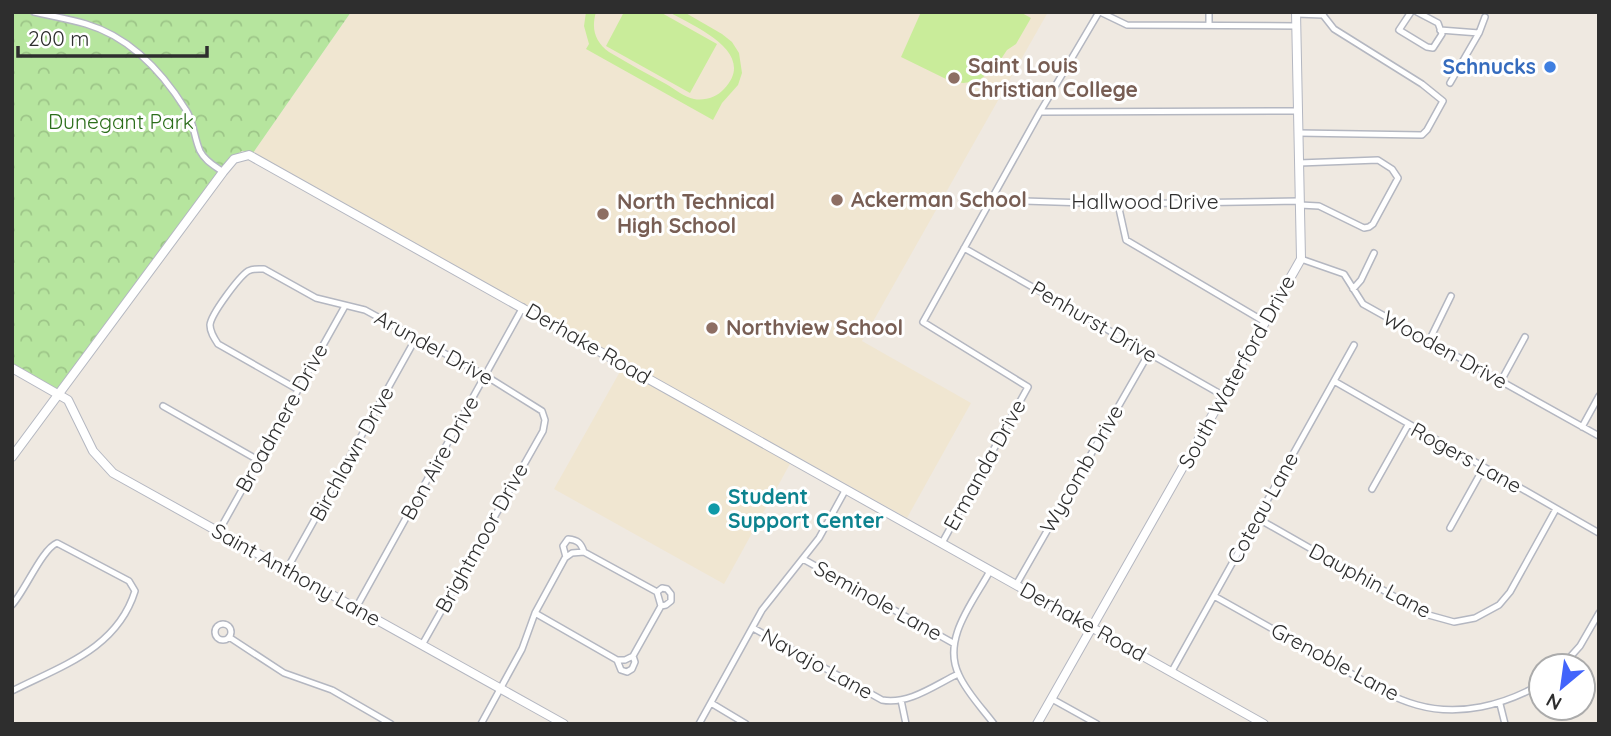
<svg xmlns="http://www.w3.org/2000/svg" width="1611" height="736" font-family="Quicksand,sans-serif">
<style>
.education{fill:#f0e6d1}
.forest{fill:url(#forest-crowns)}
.pitch{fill:#c9ec9a}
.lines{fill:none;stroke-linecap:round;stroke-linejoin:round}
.street-casing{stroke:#b4b7c1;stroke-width:8}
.secondary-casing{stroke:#b4b7c1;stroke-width:10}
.street{stroke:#fff;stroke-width:5}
.secondary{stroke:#fff;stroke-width:8}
.shop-dot{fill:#3f7fe0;stroke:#fff;stroke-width:2.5}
.education-dot{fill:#8d6e63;stroke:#fff;stroke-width:2.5}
.culture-dot{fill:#0f9aa8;stroke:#fff;stroke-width:2.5}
.labels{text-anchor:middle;stroke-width:6;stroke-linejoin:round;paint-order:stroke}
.education-label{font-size:21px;font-weight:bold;fill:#785e54;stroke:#fff;text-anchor:start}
.shop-label{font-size:21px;font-weight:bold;fill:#366cbe;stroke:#fff;text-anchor:end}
.park-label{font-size:21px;fill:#2c6e1b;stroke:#fff}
.street-label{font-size:21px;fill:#2e2e2e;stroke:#fff}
.culture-label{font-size:21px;font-weight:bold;fill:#0d838f;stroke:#fff;text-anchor:start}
</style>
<defs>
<pattern id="forest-crowns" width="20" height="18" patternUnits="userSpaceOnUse" patternTransform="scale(1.75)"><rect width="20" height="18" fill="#b6e59e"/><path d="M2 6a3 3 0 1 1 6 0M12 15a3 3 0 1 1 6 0" fill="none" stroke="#9dc588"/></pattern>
</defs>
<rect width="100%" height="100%" fill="#efe9e1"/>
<path class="education" d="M351,12H1048L862,341L971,403L907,518L262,158L242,151L253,153Z
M622,368L791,462L724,584L554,489Z"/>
<path class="forest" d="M12,12H351L253,153L242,151L228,160L58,388H55L12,364Z"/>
<path class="pitch" d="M586,12H596C591,29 595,42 609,52C628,63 647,74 666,84C675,89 684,97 694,99C705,101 717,97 724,89C759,52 693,26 669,12H684L722,34L732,42L739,53L742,73L738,85L722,103L713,120L586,49L589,44L584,26Z
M624,12H660L717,44L690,93L606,46Z
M921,12H1020L1031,18L1016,44L1007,50L995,68L978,81L963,83L946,79L901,57Z"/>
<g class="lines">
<g class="street-casing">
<path id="street" d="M34,12C51,16 69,19 86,24C130,37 163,73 186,110C194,122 194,138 200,151C205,161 215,166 223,172
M1100,12L1127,25L1297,26
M1209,12V24
M1411,12L1399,30L1427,47L1433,48L1442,34L1438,23L1417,12
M1296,14L1323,15L1324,12
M1440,30L1479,33
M1450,83L1479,33L1485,17
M1040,112L1298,111
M1298,133L1422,135L1427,130L1443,101L1422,84L1334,29L1323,15
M1299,163L1378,160L1392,169L1398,178L1373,224L1369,227L1364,228L1319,206L1300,205
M990,200L1118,204L1299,201
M1118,204L1126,240L1265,322
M964,248L1224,396
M1301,259L1344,274L1363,304L1599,436
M1353,289L1361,280L1374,253
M1429,341L1451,296
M1334,381L1599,533
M1501,381L1525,337
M297,389L218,344C214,338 210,332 210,325C211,314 239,277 248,271C254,268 259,269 264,269L316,298L365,310L486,376L542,411L545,420L543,431L422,645
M163,406L258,460
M1582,427L1599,396
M1372,489L1408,425
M1257,518L1425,614L1454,622L1475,618L1499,605L1510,592L1556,509
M1450,528L1484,467
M219,531L345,306
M942,543L1028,387L923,322L1040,112L1099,12
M566,557L563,546L568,539C578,540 581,543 584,552
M803,559L953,643
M287,569L416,338
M990,571C974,601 941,639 959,675C967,693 982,708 994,724
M1016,585L1149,353
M657,592L662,588L667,589L671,594V601L666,605L661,606
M1214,596C1251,617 1289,638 1326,659C1355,675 1385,696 1417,705C1460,717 1504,705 1541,684
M12,605C25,591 42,549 57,543L129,581L135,591C117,649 61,666 12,691
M356,608L523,307
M215 632a8 8 0 1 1 16 0a8 8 0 1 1-16 0Z
M753,628L882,700C909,705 935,685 958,674
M229,637L284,673L332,690L391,724
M617,660L621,670L627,672L632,669L635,662L633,656
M1562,666L1580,646L1599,613
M1172,671L1354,345
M1052,699L1097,724
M901,700L906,724
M711,703L746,724
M1500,704L1505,724
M481,724L522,649L535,613L565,558L572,553L584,552L657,592L661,606L633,656L625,660H617L535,613
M699,724L762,610L819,538L846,489"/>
</g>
<g class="secondary-casing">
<path id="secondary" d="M12,368L68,400L93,451L113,473L564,724
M12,457L223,172L234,159L249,155L1264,724
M1037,724L1301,259L1296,12"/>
</g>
<use href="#street" class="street"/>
<use href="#secondary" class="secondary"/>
</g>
<circle class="shop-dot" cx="1550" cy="67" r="7"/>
<g class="education-dot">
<circle cx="954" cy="78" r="7"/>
<circle cx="837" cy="200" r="7"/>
<circle cx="603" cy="214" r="7"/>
<circle cx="712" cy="328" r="7"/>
</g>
<circle class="culture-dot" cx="714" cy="509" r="7"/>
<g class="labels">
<g class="education-label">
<text x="968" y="73">Saint Louis<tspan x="968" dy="24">Christian College</tspan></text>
<text x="851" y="207">Ackerman School</text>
<text x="617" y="209">North Technical<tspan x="617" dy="24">High School</tspan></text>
<text x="726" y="335">Northview School</text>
</g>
<g class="shop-label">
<text x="1536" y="74">Schnucks</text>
</g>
<g class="park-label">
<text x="121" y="129">Dunegant Park</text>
</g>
<g class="street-label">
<text x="1145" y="209">Hallwood Drive</text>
<text transform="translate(1094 322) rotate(30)" y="7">Penhurst Drive</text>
<text transform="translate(588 344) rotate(30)" y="7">Derhake Road</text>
<text transform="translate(434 348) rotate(29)" y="7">Arundel Drive</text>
<text transform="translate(1445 350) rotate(29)" y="7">Wooden Drive</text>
<text transform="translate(1237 372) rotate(-61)" y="7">South Waterford Drive</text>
<text transform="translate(282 418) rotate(-61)" y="7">Broadmere Drive</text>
<text transform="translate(352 454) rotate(-61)" y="7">Birchlawn Drive</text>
<text transform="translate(440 458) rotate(-61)" y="7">Bon Aire Drive</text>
<text transform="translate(1466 458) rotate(29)" y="7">Rogers Lane</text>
<text transform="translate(985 465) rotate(-61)" y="7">Ermanda Drive</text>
<text transform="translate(1082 469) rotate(-60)" y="7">Wycomb Drive</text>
<text transform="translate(1263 508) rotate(-61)" y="7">Coteau Lane</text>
<text transform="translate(482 538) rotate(-61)" y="7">Brightmoor Drive</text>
<text transform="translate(296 575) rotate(29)" y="7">Saint Anthony Lane</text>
<text transform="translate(1370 581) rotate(28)" y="7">Dauphin Lane</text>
<text transform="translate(878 601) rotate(29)" y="7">Seminole Lane</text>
<text transform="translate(1083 622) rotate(29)" y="7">Derhake Road</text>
<text transform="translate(1335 662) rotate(28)" y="7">Grenoble Lane</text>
<text transform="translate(817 664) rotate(29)" y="7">Navajo Lane</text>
</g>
<g class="culture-label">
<text x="728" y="504">Student<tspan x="728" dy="24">Support Center</tspan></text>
</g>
</g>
<rect width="1611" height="736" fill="none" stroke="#2e2e2e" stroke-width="28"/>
<g transform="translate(1562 687) rotate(209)"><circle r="33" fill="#ffffff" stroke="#ababab" stroke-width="2"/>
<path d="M0-5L12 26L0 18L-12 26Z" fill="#4264fb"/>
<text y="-10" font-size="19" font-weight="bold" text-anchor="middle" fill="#2e2e2e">N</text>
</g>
<path d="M18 46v10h189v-10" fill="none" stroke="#2e2e2e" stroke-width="3.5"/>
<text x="28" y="46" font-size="21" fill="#2e2e2e" stroke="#ffffff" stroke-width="5" paint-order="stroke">200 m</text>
</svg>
